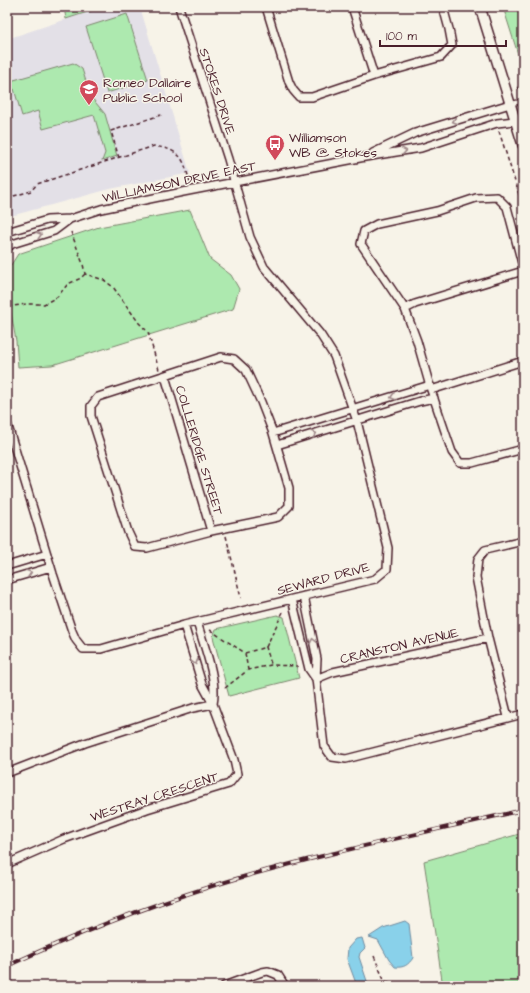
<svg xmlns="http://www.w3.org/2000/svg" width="530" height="993" font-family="'Architects Daughter',sans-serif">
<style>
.built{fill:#e3e0e7}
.green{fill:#ade9af;stroke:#7c846d}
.water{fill:#89d1ea;stroke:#708a9e}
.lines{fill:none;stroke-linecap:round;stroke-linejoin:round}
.service-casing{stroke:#4a1f2b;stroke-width:6}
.minor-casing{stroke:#4a1f2b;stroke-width:10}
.tertiary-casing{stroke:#4a1f2b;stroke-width:12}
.path{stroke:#4a1f2b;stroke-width:1.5;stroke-dasharray:4 3;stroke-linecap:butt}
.service{stroke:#f7f3e8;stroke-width:3.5}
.minor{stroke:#f7f3e8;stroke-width:7}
.tertiary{stroke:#f7f3e8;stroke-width:9}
.rail-casing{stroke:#4a1f2b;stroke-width:4}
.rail{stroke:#f7f3e8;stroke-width:2.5;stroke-dasharray:8;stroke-linecap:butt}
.oneway{stroke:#a0898a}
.labels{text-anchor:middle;stroke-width:3;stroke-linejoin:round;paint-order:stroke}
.poi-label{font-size:13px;fill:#4a1f2b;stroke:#f7f3e8;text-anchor:start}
.street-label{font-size:13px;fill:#4a1f2b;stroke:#f7f3e8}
</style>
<rect width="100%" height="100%" fill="#f7f3e8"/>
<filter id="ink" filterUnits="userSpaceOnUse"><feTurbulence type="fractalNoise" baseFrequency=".025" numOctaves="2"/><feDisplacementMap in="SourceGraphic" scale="8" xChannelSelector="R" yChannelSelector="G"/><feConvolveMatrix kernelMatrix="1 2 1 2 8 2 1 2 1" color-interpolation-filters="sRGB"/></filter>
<g filter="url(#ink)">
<path class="built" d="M103,7H140L190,173L110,189L7,217V39Z"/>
<path class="green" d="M64,7H103L66,19Z
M503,7H523V70Z
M127,14L148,80L107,93L86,27Z
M73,63L82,69L91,97L105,114L117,156L102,161L105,153L94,115L43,129L38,111L22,116L14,89L7,91V82Z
M190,210L210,259L231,275L239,289L233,309L52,365L18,367L16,341L7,290V271L18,254L99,227Z
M277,615L284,617L299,678L229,696L213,637L216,629Z
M523,833V986H450L442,980L424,861Z"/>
<path class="water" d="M405,921L409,924L413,958C408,965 404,968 395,967L389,960L378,940L369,937L383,928Z
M362,938L365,948L360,953L359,957L368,984L367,986H357L347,959L348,948L356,939Z"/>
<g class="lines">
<g class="service-casing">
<path id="service" d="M510,104L523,101
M516,121L523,119"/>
</g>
<g class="minor-casing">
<path id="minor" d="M266,7L289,82L293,90L299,97H312L374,76L441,57L452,45L449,29L443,7
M352,7L374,76
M373,153L415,133L510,104
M7,232L47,220L70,219L101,209L183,192L365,157L421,148L497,123L515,121
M7,248L12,244L54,231L70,219
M523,267L507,207L497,197L476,198L437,211L377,224L364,231L361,244L405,309L417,341L431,390L452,452L460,463H472L523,449
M405,309L415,304L523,271
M221,357L234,359L246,370L261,402L273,433L289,488V506L278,517L211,531L147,548L135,547L128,532L91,416V406L98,397Z
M165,376L211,531
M431,390L523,361
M7,423L53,574L72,631L76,640L83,649H101L184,625L375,579L387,569L388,548L357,421L334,356L320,334L264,267L250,237L228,159L179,7
M273,433L430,385
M277,445L420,401L434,398
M7,566L47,554
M7,580L51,567
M304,596L317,659L316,679L324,746L332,757L346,759L523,714
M292,599L309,669L316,679
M197,622C204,646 218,680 213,704
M316,679L333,672L488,638
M508,717L488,638L476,577L478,559L485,550L523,541
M7,773L85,743L193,708L213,704
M7,864L64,839L147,809L229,784L237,774L234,760L213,704L202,684L184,625
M224,986L262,972L268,971L278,975L285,986"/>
</g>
<g class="tertiary-casing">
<path id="tertiary" d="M480,7L523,145"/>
</g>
<path class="path" d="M517,87L523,91
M499,131L523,207
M119,158L111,131L164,114
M7,198L31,191L37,184L154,146C181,150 184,158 190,184
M7,212L8,225
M71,232L83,264L85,274L104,280L113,287L139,323L148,332L159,370
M8,307L26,304H44L57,297L68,284L81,278L85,274
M518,458L523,478
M226,536L241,598
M210,630L245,653L248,670
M266,647L283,612
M245,653L266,647L271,664
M225,688L248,670L271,665L298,666
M374,956L384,980L394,986"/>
<use href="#service" class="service"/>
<use href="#minor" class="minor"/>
<use href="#tertiary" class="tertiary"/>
<g class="rail-casing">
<path id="rail" d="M7,966C74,935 142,908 212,886C314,855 419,834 523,810"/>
</g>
<use href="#rail" class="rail"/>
</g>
<defs><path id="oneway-chevron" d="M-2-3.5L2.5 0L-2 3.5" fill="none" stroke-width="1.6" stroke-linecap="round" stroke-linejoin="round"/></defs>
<g class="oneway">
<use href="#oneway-chevron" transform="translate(455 121) rotate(163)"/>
<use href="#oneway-chevron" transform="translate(404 151) rotate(-9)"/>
<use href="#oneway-chevron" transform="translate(39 235) rotate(-17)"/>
<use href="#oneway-chevron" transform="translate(393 397) rotate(163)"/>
<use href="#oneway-chevron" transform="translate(314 434) rotate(-17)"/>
<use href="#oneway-chevron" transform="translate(29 573) rotate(-17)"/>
<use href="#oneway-chevron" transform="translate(313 641) rotate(-102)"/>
<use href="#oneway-chevron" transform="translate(195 662) rotate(74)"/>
</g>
</g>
<defs>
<g id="school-pin" transform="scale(1)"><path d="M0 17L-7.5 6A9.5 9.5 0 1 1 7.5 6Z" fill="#d1495b" stroke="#f7f3e8"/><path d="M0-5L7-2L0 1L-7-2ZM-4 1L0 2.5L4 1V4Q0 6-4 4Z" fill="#fff"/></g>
<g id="bus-pin" transform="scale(1)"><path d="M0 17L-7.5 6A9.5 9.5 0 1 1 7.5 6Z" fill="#d1495b" stroke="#f7f3e8"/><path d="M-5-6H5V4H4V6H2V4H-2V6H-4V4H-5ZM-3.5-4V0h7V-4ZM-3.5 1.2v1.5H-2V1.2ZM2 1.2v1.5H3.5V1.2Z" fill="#fff"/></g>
</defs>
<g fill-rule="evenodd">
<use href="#school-pin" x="89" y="89"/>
<use href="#bus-pin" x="275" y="144"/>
</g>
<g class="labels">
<g class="poi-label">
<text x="103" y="87">Romeo Dallaire<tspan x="103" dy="15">Public School</tspan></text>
<text x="289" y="142">Williamson<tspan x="289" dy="15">WB @ Stokes</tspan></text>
</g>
<g class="street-label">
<text transform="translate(218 91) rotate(72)" y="5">STOKES DRIVE</text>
<text transform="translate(179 181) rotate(-12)" y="5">WILLIAMSON DRIVE EAST</text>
<text transform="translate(200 450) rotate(73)" y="5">COLLERIDGE STREET</text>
<text transform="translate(323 578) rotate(-15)" y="5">SEWARD DRIVE</text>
<text transform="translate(399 645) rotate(-13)" y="5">CRANSTON AVENUE</text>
<text transform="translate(154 796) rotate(-18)" y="5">WESTRAY CRESCENT</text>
</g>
</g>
<rect width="530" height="993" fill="none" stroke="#f7f3e8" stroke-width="24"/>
<rect x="12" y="12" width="506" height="969" fill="none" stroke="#4a1f2b" stroke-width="1.5" filter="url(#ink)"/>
<path d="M380 40v6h126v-6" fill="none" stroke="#4a1f2b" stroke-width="2"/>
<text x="386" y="40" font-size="12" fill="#4a1f2b" stroke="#f7f3e8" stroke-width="3" paint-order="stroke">100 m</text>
</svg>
